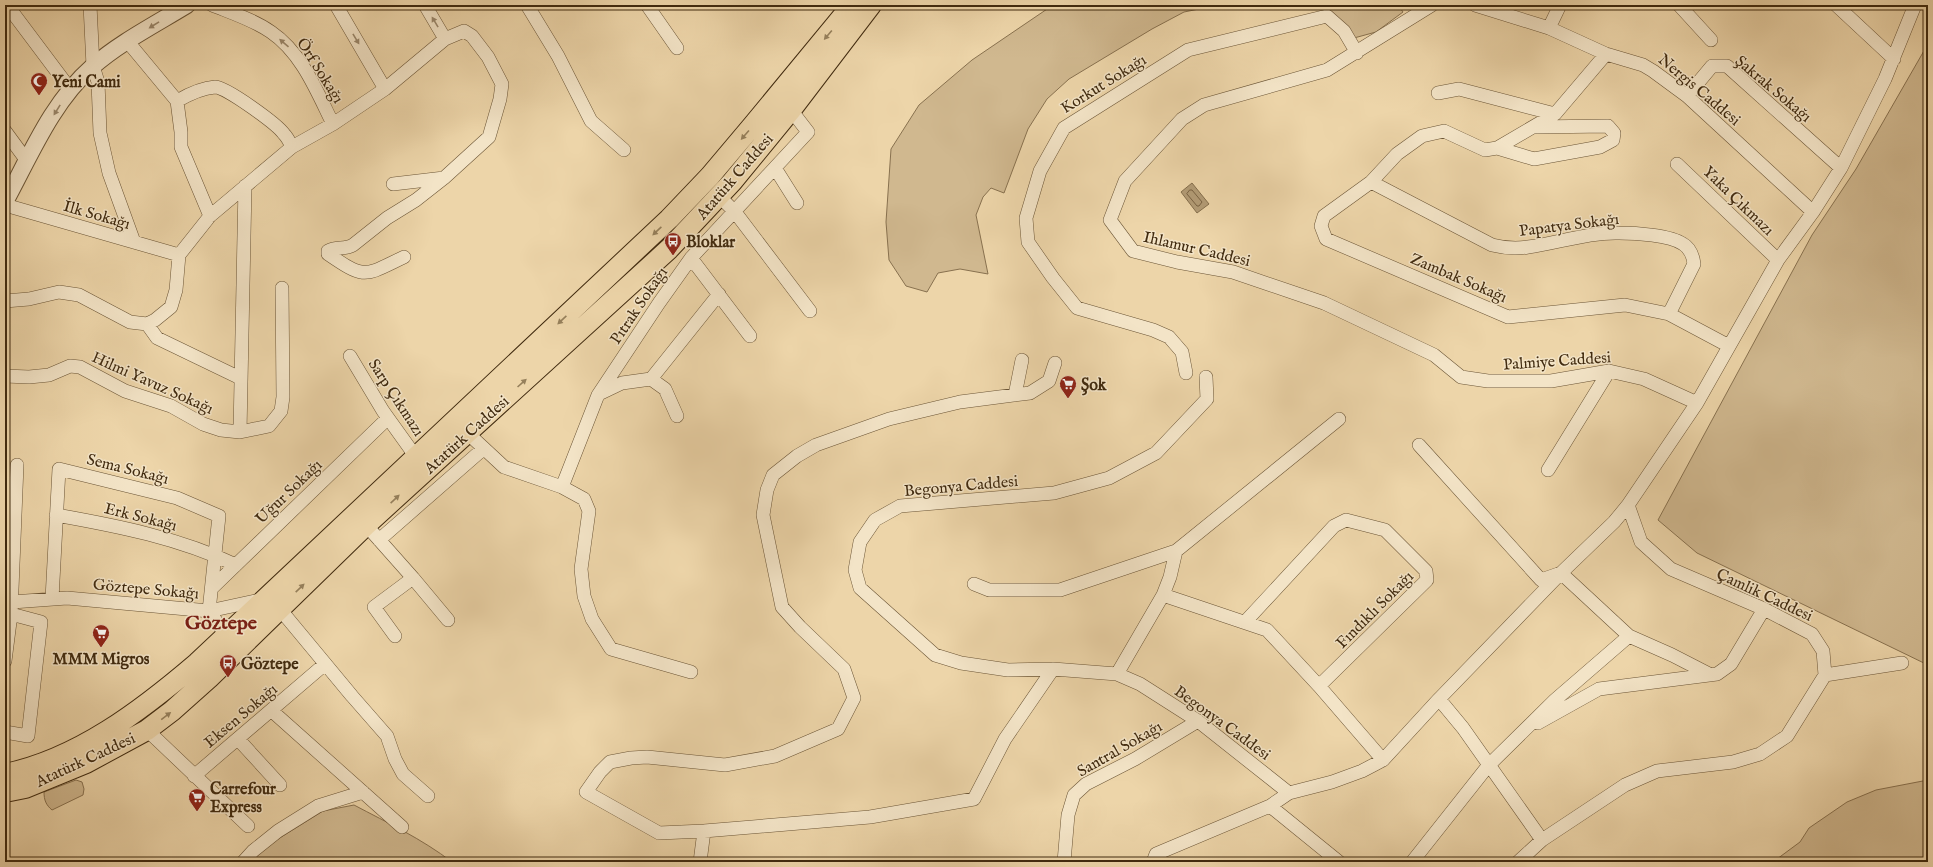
<svg xmlns="http://www.w3.org/2000/svg" width="1933" height="867" font-family="'IM FELL English',serif">
<style>
.green{fill:#d0b88f;stroke:#88714f}
.water{fill:#b29b75;stroke:#846e4c}
.lines{fill:none;stroke-linecap:round;stroke-linejoin:round}
.shore{stroke:#796242;stroke-width:1}
.minor-casing{stroke:#6b5536;stroke-width:14}
.tertiary-casing{stroke:#6b5536;stroke-width:18}
.primary-casing{stroke:#402a0f;stroke-width:22}
.minor{stroke:#f3e4c7;stroke-width:13}
.tertiary{stroke:#f3e4c7;stroke-width:16}
.primary{stroke:#edd5a9;stroke-width:20}
.oneway{fill:#9a876b}
.oneway2{fill:#96805c}
.labels{text-anchor:middle;stroke-width:3;stroke-linejoin:round;paint-order:stroke}
.street-label{font-size:16px;fill:#402a0f;stroke:#f3e4c7}
.poi-label{font-size:16px;font-weight:bold;fill:#402a0f;stroke:#f3e4c7;text-anchor:start}
.district-label{font-size:20px;font-weight:bold;fill:#7a1f14;stroke:#f3e4c7}
</style>
<rect width="100%" height="100%" fill="#edd5a9"/>
<filter id="stains"><feTurbulence type="fractalNoise" baseFrequency=".005" numOctaves="4"/><feColorMatrix values="0 0 0 0 .2 0 0 0 0 .09 0 0 0 0 .02 0 0 0 .5 -.17"/></filter>
<radialGradient id="worn" r=".72"><stop offset=".6" stop-color="#630" stop-opacity="0"/><stop offset="1" stop-color="#630" stop-opacity=".3"/></radialGradient>
<path class="green" d="M1053,5H1078L1079,7L1082,5H1219L1184,12L1152,29L1069,79L1047,99L1028,129L1004,193L991,188L983,197L976,215L988,274L960,269L938,273L927,292L906,286L889,260L886,222L891,149L919,105L972,60Z
M1327,5H1398L1403,12L1376,32L1354,38L1327,13Z
M1928,28V665L1697,553L1658,520L1812,235L1856,169L1925,49Z
M76,780L82,782L84,789L83,795L52,810C46,805 44,800 44,792Z
M1928,780V862H1757L1760,859H1777L1800,842L1809,828L1847,802L1876,790Z
M354,805C388,823 422,839 452,862H252L262,849L323,811Z"/>
<path class="water" d="M1192,183L1209,204L1197,213L1181,192Z"/>
<g class="lines">
<path class="shore" d="M1190,190H1192L1202,202L1199,206H1197L1187,194Z"/>
<g class="minor-casing">
<path id="minor" d="M7,5L70,89
M90,5L93,66L98,82L100,133L109,173L134,242
M212,5C232,13 254,20 271,32C302,53 317,92 333,124
M336,5L385,89
M425,5L445,39
M527,5L558,56L591,121L624,150
M647,5L677,48
M1432,5L1327,70L1204,105L1182,119L1125,181L1110,220L1133,251L1177,262L1233,272L1324,303L1434,355L1461,377L1488,381H1551L1609,371L1644,379L1697,403
M1475,5L1549,28L1606,54L1643,65L1653,71L1687,96L1813,212
M1679,5L1711,40
M1836,5L1894,59
M1549,28L1560,5
M128,42L177,101L181,132V147L210,216
M1606,54L1555,114L1497,148L1485,150L1444,131L1422,136L1397,154L1371,182L1324,216L1321,226L1326,239L1508,317L1625,305L1669,314L1729,346
M1438,93L1459,89L1555,114
M1687,96L1712,66H1727L1841,168
M177,101C189,94 201,88 215,87C226,87 277,124 284,134C288,138 290,143 292,147
M5,131L27,161
M1497,148L1534,159L1600,147L1613,140L1614,133L1608,126L1534,127
M1677,164L1778,260
M775,168L797,203
M1371,182L1492,245C1504,248 1516,249 1528,247C1558,243 1589,232 1619,233C1635,233 1670,235 1683,244C1690,248 1693,256 1694,264L1669,314
M393,184L444,178
M719,196L735,212L810,311
M5,205L179,255
M691,258L750,336
M5,301L29,299L59,292L79,295L130,322L147,324L155,320L171,307L176,290L179,255L210,216L292,147L333,124L385,89L445,39L464,31L472,36L488,57L502,84L500,99L489,137L444,178L416,200L387,218L353,245C345,250 336,246 328,251V254C366,280 364,276 404,257
M147,324L157,338L240,378
M350,356L383,411L416,457
M1186,373L1182,352L1169,337L1153,330L1077,308L1053,278L1028,242L1026,218L1040,171L1064,128L1188,50L1327,16L1344,31L1357,53
M5,376L29,377L49,375L70,366L80,367L125,391L171,406L203,424L221,430L240,432L269,426L281,411L283,397L282,288
M1206,377L1207,399L1156,453L1109,478L1054,493L900,506L875,520L860,542L855,570L860,588L935,655L961,663L1008,670L1053,669L1117,674L1140,684L1198,721L1289,793
M651,379L719,294
M599,394L622,383L651,379L665,389L677,416
M1015,395L1022,360
M461,427L504,467L562,487L584,499L589,511L581,569L584,596L592,619L611,649L691,672
M240,432L245,186
M1419,445L1541,580L1561,573L1629,636L1672,655L1709,674
M1548,470L1609,371
M562,487L598,395L659,303L691,258L808,132L791,110
M56,515C118,526 179,538 236,565
M366,525L413,578L374,607L395,636
M379,540L483,449
M413,578L448,620
M974,584L989,590H1060L1176,551
M212,588L388,418
M1163,595L1267,630L1319,686L1383,760
M52,599L59,469L177,498L219,516L209,611
M5,604L12,602L67,598L209,611L265,599L279,608L352,696L387,736L395,759L403,774L428,796
M209,611L226,635
M1246,621L1334,526L1346,520L1385,530L1426,571L1427,580L1319,686
M5,661L11,614L17,465
M1053,669L1005,739L974,799L870,817L704,831L659,833L586,792L600,772L610,762L631,758L647,757L725,765L775,756L838,729L854,698L844,669L800,627L782,607L763,515L767,490L773,475L797,456L816,445L889,419L960,402L1030,393L1049,381L1055,363
M1117,674L1163,595L1170,577L1176,551L1339,419
M1825,675L1902,663
M1439,699L1463,728L1542,840
M272,711L402,827
M1538,723L1599,689L1717,674L1731,664L1764,609
M147,730L248,826
M5,732L28,736L41,622L11,614
M238,739L280,785
M194,776L325,664
M1270,806L1339,862
M243,862L253,851L278,831L318,806L363,792
M700,862L704,831
M1064,862L1068,815L1074,795L1086,784L1135,759L1198,721
M1153,862L1156,854L1270,806L1289,793L1332,782L1362,771L1383,760L1439,699L1561,573L1614,522L1628,505L1697,403L1778,260L1813,212L1841,168L1885,79L1915,5
M1412,862L1488,766L1555,700L1629,636
M1518,862L1542,840L1625,785L1657,771L1733,762L1760,754L1787,736L1825,675L1823,651L1812,634L1764,609L1671,569L1641,542L1628,505"/>
</g>
<g class="tertiary-casing">
<path id="tertiary" d="M5,202C30,156 52,102 92,67C119,43 156,24 187,5"/>
</g>
<g class="primary-casing">
<path id="primary" d="M5,774C78,759 142,710 197,663L669,219L710,176L753,125L852,5
M5,792L25,788L86,763L147,730L172,711L209,678L366,525L669,249L732,182L791,110L871,5"/>
</g>
<use href="#minor" class="minor"/>
<use href="#tertiary" class="tertiary"/>
<use href="#primary" class="primary"/>
</g>
<defs><path id="oneway-solid" d="M-6-.8H1V-3.2L6.5 0L1 3.2V.8H-6Z"/></defs>
<g class="oneway">
<use href="#oneway-solid" transform="translate(435 22) rotate(-121)"/>
<use href="#oneway-solid" transform="translate(154 25) rotate(148)"/>
<use href="#oneway-solid" transform="translate(356 39) rotate(59)"/>
<use href="#oneway-solid" transform="translate(284 43) rotate(-139)"/>
<use href="#oneway-solid" transform="translate(57 110) rotate(122)"/>
</g>
<g class="oneway2">
<use href="#oneway-solid" transform="translate(828 35) rotate(130)"/>
<use href="#oneway-solid" transform="translate(745 135) rotate(131)"/>
<use href="#oneway-solid" transform="translate(657 231) rotate(137)"/>
<use href="#oneway-solid" transform="translate(562 320) rotate(137)"/>
<use href="#oneway-solid" transform="translate(522 383) rotate(-42)"/>
<use href="#oneway-solid" transform="translate(395 499) rotate(-43)"/>
<use href="#oneway-solid" transform="translate(300 588) rotate(-44)"/>
<use href="#oneway-solid" transform="translate(166 716) rotate(-37)"/>
</g>
<defs>
<g id="mosque-pin" transform="scale(0.9)"><path d="M0 17L-7.5 6A9.5 9.5 0 1 1 7.5 6Z" fill="#8f2418" stroke="#f3e4c7"/><path d="M3.5-4.9A6 6 0 1 0 3.5 4.9A5 5 0 1 1 3.5-4.9Z" fill="#fff"/></g>
<g id="bus-pin" transform="scale(0.9)"><path d="M0 17L-7.5 6A9.5 9.5 0 1 1 7.5 6Z" fill="#8f2418" stroke="#f3e4c7"/><path d="M-5-6H5V4H4V6H2V4H-2V6H-4V4H-5ZM-3.5-4V0h7V-4ZM-3.5 1.2v1.5H-2V1.2ZM2 1.2v1.5H3.5V1.2Z" fill="#fff"/></g>
<g id="supermarket-pin" transform="scale(0.9)"><path d="M0 17L-7.5 6A9.5 9.5 0 1 1 7.5 6Z" fill="#8f2418" stroke="#f3e4c7"/><path d="M-6-5.5h2.5l.6 2H6L4.5 2H-2.5L-4.4-4H-6ZM-1.5 3.2a1.3 1.3 0 1 0 .1 0ZM3 3.2a1.3 1.3 0 1 0 .1 0Z" fill="#fff"/></g>
</defs>
<g fill-rule="evenodd">
<use href="#mosque-pin" x="39" y="81"/>
<use href="#bus-pin" x="673" y="241"/>
<use href="#supermarket-pin" x="1068" y="384"/>
<use href="#supermarket-pin" x="101" y="633"/>
<use href="#bus-pin" x="228" y="663"/>
<use href="#supermarket-pin" x="197" y="797"/>
</g>
<g class="labels">
<g class="street-label">
<text transform="translate(321 70) rotate(58)" y="6">Örf Sokağı</text>
<text transform="translate(1103 83) rotate(-32)" y="6">Korkut Sokağı</text>
<text transform="translate(1774 88) rotate(40)" y="6">Şakrak Sokağı</text>
<text transform="translate(1700 89) rotate(40)" y="6">Nergis Caddesi</text>
<text transform="translate(734 176) rotate(-49)" y="6">Atatürk Caddesi</text>
<text transform="translate(1739 200) rotate(44)" y="6">Yaka Çıkmazı</text>
<text transform="translate(97 214) rotate(16)" y="6">İlk Sokağı</text>
<text transform="translate(1569 224) rotate(-7)" y="6">Papatya Sokağı</text>
<text transform="translate(1197 248) rotate(13)" y="6">Ihlamur Caddesi</text>
<text transform="translate(1459 277) rotate(23)" y="6">Zambak Sokağı</text>
<text transform="translate(638 305) rotate(-56)" y="6">Pıtrak Sokağı</text>
<text transform="translate(1557 360) rotate(-4)" y="6">Palmiye Caddesi</text>
<text transform="translate(153 382) rotate(24)" y="6">Hilmi Yavuz Sokağı</text>
<text transform="translate(397 397) rotate(57)" y="6">Sarp Çıkmazı</text>
<text transform="translate(466 434) rotate(-42)" y="6">Atatürk Caddesi</text>
<text transform="translate(128 468) rotate(14)" y="6">Sema Sokağı</text>
<text transform="translate(961 485) rotate(-5)" y="6">Begonya Caddesi</text>
<text transform="translate(288 491) rotate(-44)" y="6">Uğur Sokağı</text>
<text transform="translate(141 516) rotate(14)" y="6">Erk Sokağı</text>
<text transform="translate(146 588) rotate(5)" y="6">Göztepe Sokağı</text>
<text transform="translate(1765 594) rotate(25)" y="6">Çamlik Caddesi</text>
<text transform="translate(1374 609) rotate(-45)" y="6">Fındıklı Sokağı</text>
<text transform="translate(240 715) rotate(-40)" y="6">Eksen Sokağı</text>
<text transform="translate(1223 722) rotate(36)" y="6">Begonya Caddesi</text>
<text transform="translate(1119 748) rotate(-30)" y="6">Santral Sokağı</text>
<text transform="translate(85 759) rotate(-25)" y="6">Atatürk Caddesi</text>
</g>
<g class="poi-label">
<text x="52" y="87">Yeni Cami</text>
<text x="686" y="247">Bloklar</text>
<text x="1081" y="390">Şok</text>
<text x="101" y="664" text-anchor="middle">MMM Migros</text>
<text x="241" y="669">Göztepe</text>
<text x="210" y="794">Carrefour<tspan x="210" dy="18">Express</tspan></text>
</g>
<g class="district-label">
<text x="221" y="629">Göztepe</text>
</g>
</g>
<rect width="1933" height="867" fill="none" stroke="#edd5a9" stroke-width="20"/>
<rect x="6" y="6" width="1921" height="855" fill="none" stroke="#402a0f" stroke-width="2"/>
<rect x="10" y="10" width="1913" height="847" fill="none" stroke="#402a0f"/>
<rect width="100%" height="100%" filter="url(#stains)"/>
<rect width="100%" height="100%" fill="url(#worn)"/>
</svg>
